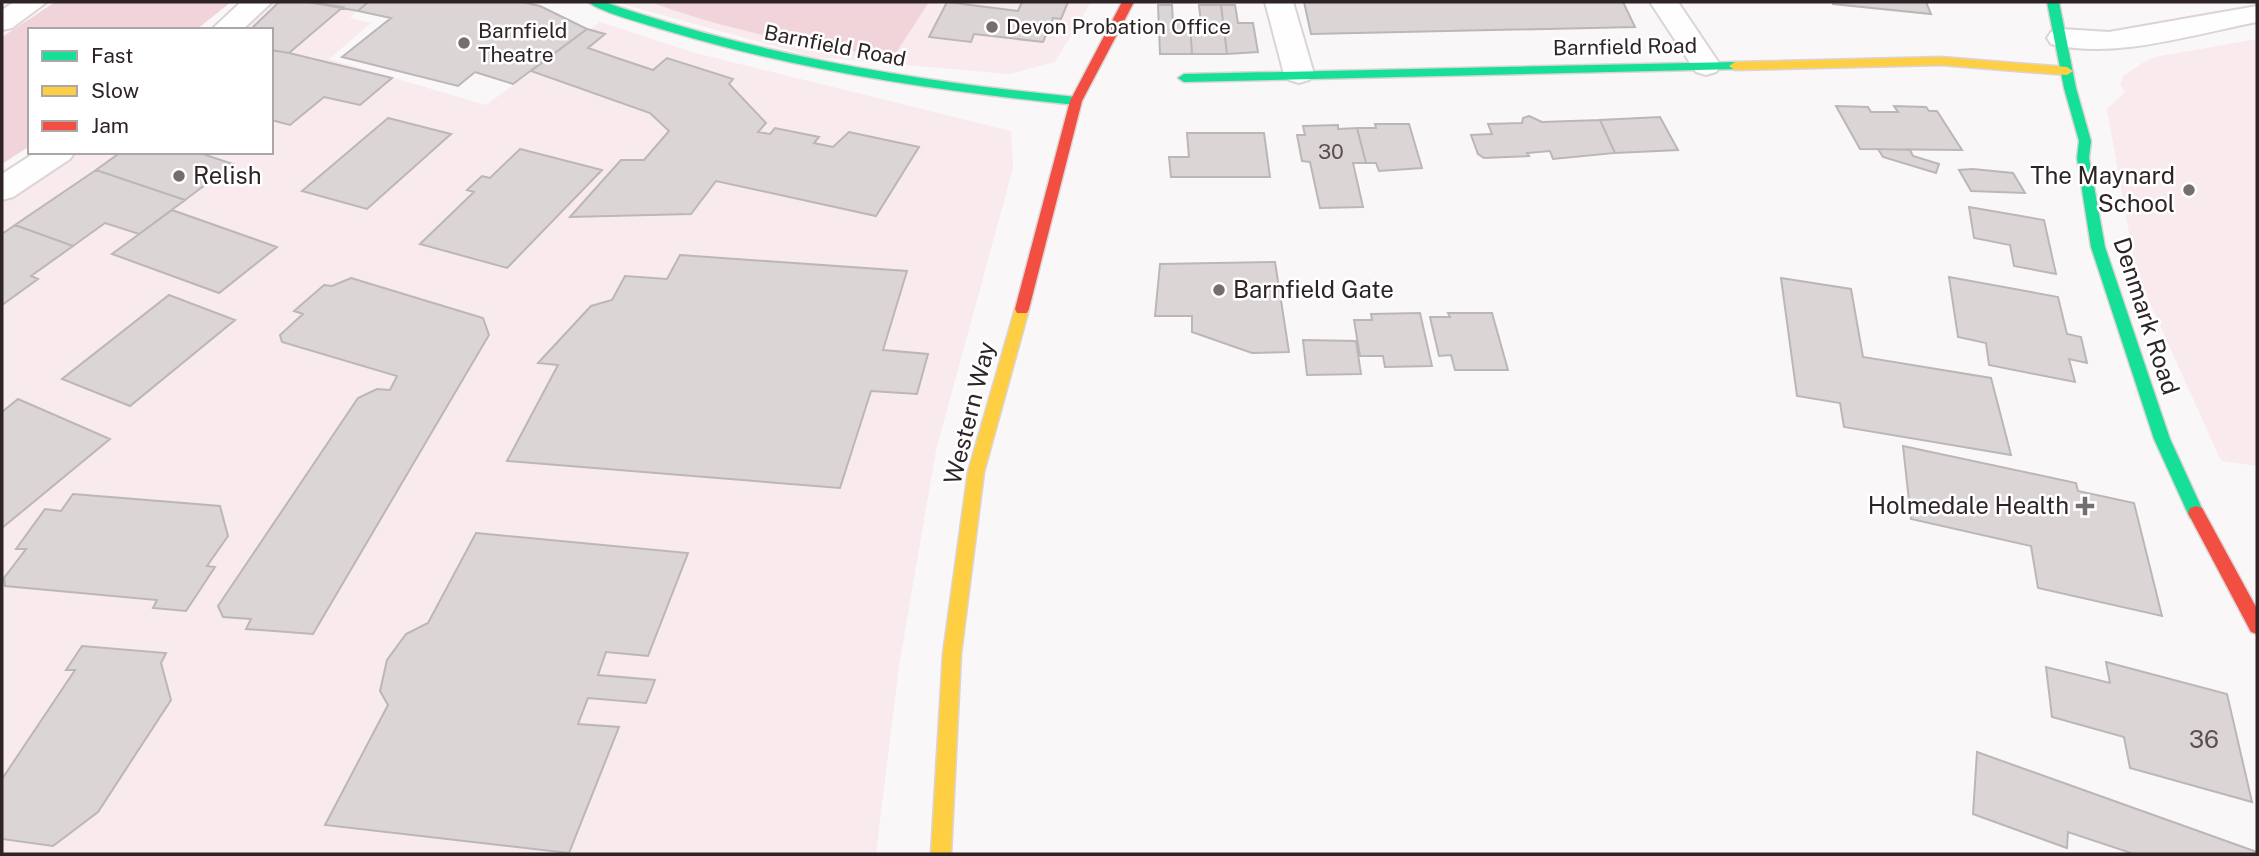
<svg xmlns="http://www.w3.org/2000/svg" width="2259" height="856" font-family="'Public Sans',sans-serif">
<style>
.built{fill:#f8eaed}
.green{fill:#f0d4d9}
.building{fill:#dcd5d6;stroke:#bbb6b7;stroke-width:2}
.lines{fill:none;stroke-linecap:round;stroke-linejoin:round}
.street-casing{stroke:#dbd4d5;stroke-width:4}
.fast-casing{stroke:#dbd4d5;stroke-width:3}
.slow-casing{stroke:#dbd4d5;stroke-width:3}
.jam-casing{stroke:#dbd4d5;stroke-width:3}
.street{fill:#fefefe;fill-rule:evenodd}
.fast{fill:#16e098;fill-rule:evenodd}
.slow{fill:#ffcf43;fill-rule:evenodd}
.jam{fill:#f24e42;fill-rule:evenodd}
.poi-dot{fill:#756e6f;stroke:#fff;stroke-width:2.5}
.labels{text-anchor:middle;stroke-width:5;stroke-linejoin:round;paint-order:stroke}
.far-poi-label{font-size:21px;fill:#2e2425;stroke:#fff;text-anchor:start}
.far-street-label{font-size:21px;fill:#2e2425;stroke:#fff}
.number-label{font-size:21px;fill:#5a5051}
.poi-label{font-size:24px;fill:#2e2425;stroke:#fff;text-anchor:start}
.street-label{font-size:24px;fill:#2e2425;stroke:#fff}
.near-number-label{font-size:24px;fill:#5a5051}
</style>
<rect width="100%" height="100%" fill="#faf7f8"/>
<path class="built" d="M271,2H367L350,18L371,23L329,59L486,105L600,22L695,53L1011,131L1013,168L936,450L899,666L876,854H2V202L78,152H271V30H240Z
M615,2H1091L1055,62L1009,74L815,57Z
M2257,39V466L2221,461L2136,272L2107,109L2125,92L2120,84L2123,76L2144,62L2155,57Z"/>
<path class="green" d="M55,2H231L196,30H30V146L2,164V37Z
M650,2H929L894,56C809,47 730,31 650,2Z"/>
<path class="building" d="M279,2H308L343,7L289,53L271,50V30H250Z
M308,2H368L358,11Z
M368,2H522L540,6L587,29L513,84L475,72L458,86L342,57L391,18L358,11Z
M947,2L1018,11L1022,2H1068L1061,19L1053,18L1043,42L974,34L971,42L929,37Z
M1304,2H1623L1635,27L1311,34Z
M1832,2H1926L1931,14L1833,4Z
M1158,5H1172L1173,23H1190L1192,54H1160Z
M1199,5H1221L1227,54H1192L1190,23L1201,24Z
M1221,5H1235L1238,23H1253L1258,52L1227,54Z
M587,29L605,34L588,48L617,58L653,70L667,58L733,79L729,84L766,123L758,132L770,134L775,128L819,137L814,143L833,147L849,132L919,147L876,216L716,181L691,214L570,217L621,160H644L669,131L650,113L531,71Z
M271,50L289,53L392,78L360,105L324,97L290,125L271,120Z
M1836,106L1868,107L1871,112H1898L1894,106L1926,107L1929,111H1937L1962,150L1860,149Z
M1529,116L1542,122L1600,120L1615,153L1553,159L1550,151L1527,153L1529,156L1484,158L1478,154L1471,135L1492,134L1488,124L1522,123L1523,118Z
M1660,117L1678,150L1615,153L1600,120Z
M388,118L451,134L367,209L302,191Z
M1375,124H1409L1422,168L1379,171L1376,163H1366L1357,128H1376Z
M1338,125V129L1357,128L1366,163H1353L1363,207L1320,208L1310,162L1302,161L1297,135H1305L1303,126Z
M1187,133H1264L1270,177H1171L1169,157H1189Z
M520,149L602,170L507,268L420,244L474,192L467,190L482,176L490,178Z
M1878,149L1910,150L1913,156L1939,164L1936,173L1883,157Z
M121,152H197L233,164L185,200L96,170Z
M1973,169L2013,173L2025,193L1971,191L1959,170Z
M96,170L185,200L139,234L105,223L73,246L15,225Z
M1969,207L2044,220L2056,274L2014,266L2010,245L1974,238Z
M172,210L277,247L219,293L112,254Z
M15,225L73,246L31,276L38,279L2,305V234Z
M680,255L907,271L883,350L928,354L917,394L871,391L840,488L507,461L558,365L538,363L591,306L612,300L625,276L667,279Z
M1275,262L1289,352L1252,353L1192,332V316H1155L1160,264Z
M1949,277L2058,297L2067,334L2081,337L2087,363L2069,359L2075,382L1989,365L1986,343L1958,337Z
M351,278L483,318L489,335L313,634L246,629L251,619L223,617L218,606L358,398L377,389L390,390L397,376L282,342L280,335L303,314L294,311L324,285L332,286Z
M1781,278L1851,289L1863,357L1991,378L2011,455L1844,427L1840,403L1797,396Z
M169,295L235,320L130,406L62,379Z
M1420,313L1432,366L1385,367L1383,356H1360L1354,320H1372L1371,314Z
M1448,313H1492L1508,370H1455L1451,355L1439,356L1430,317H1450Z
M1303,340L1356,341L1361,374L1307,375Z
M18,399L110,439L2,528V412Z
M1903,446L2076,483L2078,491L2134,503L2162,616L2038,588L2031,546L1911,519Z
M73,494L220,506L228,536L207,566L215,567L186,611L153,608L157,600L5,586L4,578L26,549H16L45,509L61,511Z
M476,533L688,553L648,656L606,652L598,675L655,680L646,703L588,698L578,724L619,727L569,853L325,825L388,705L380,691L387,660L406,634L428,623Z
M82,646L166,653L161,663L171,700L98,812L53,846L2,839V779L75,670H66Z
M2106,662L2227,694L2252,802L2130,768L2124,737L2052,717L2046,667L2110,683Z
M1977,752L2257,852V854H2134L2068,832L2067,848L1973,814Z"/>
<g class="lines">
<g class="street-casing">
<path id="street" d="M14,2H47L12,28L2,30V10Z
M241,2H272L242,30H211Z
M1265,2H1293L1314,74L1309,80L1299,83L1289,80L1284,74Z
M1650,2H1678L1721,66L1716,72L1706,75L1696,72Z
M2257,6V22C2194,34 2114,60 2051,44L2047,38L2051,32L2061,29L2109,32Z
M36,152H75L70,159L13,197L2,200V174Z"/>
</g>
<g class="fast-casing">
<path id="fast" d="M588,2H604C758,55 914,81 1076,97L1082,101L1076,105C938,91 801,71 668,31C649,25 602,13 588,2Z
M2047,2H2059L2076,88L2091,141L2089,158L2105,247L2170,439L2204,513L2202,518L2196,520L2190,518L2154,439L2091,247L2077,158L2079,141L2064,88Z
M1735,62L1739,63V69L1184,82L1178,78L1184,74Z"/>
</g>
<g class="slow-casing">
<path id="slow" d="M1941,57L2067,67L2073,71L2067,75L1941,65L1735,70L1729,66L1735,62Z
M1022,304L1029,309L984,472L961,654L951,854H931L943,654L968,472L1015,309Z"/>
</g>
<g class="jam-casing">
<path id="jam" d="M1122,2H1134L1082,101L1029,309L1027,313H1017L1015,309L1070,101Z
M2196,506L2202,508L2257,609V634L2251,632L2188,513L2190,508Z"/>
</g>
<use href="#street" class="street"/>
<use href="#fast" class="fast"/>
<use href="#slow" class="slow"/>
<use href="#jam" class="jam"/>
</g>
<g class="poi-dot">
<circle cx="992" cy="27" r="7"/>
<circle cx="464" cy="43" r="7"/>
<circle cx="179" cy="176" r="7"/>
<circle cx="2189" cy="190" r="7"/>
<circle cx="1219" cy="290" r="7"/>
<path d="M2081.5 495.5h7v7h7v7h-7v7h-7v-7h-7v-7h7z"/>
</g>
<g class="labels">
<g class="far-poi-label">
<text x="1006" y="34">Devon Probation Office</text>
<text x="478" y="38">Barnfield<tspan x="478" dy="24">Theatre</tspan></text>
</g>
<g class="far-street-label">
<text transform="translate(835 46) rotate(11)" y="7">Barnfield Road</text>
<text transform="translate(1625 47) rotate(-1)" y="7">Barnfield Road</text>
</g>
<g class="number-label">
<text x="1331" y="159">30</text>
</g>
<g class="poi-label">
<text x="193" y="184">Relish</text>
<text x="2175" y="184" text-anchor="end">The Maynard<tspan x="2175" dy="28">School</tspan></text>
<text x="1233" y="298">Barnfield Gate</text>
<text x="2069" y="514" text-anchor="end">Holmedale Health</text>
</g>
<g class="street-label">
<text transform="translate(2146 316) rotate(72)" y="8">Denmark Road</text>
<text transform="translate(970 413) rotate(-76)" y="8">Western Way</text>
</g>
<g class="near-number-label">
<text x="2204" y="748">36</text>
</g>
</g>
<rect width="2259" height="856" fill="none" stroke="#2e2425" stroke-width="7"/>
<rect x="28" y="28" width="245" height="126" fill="#ffffff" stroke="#aba7a8" stroke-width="2"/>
<rect x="42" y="51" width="35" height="10" fill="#16e098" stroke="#aba7a8" stroke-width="2"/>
<text x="91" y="63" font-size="21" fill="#2e2425">Fast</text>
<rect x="42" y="86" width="35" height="10" fill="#ffcf43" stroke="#aba7a8" stroke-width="2"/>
<text x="91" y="98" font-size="21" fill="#2e2425">Slow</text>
<rect x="42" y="121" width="35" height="10" fill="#f24e42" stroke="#aba7a8" stroke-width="2"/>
<text x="91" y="133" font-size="21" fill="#2e2425">Jam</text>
</svg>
